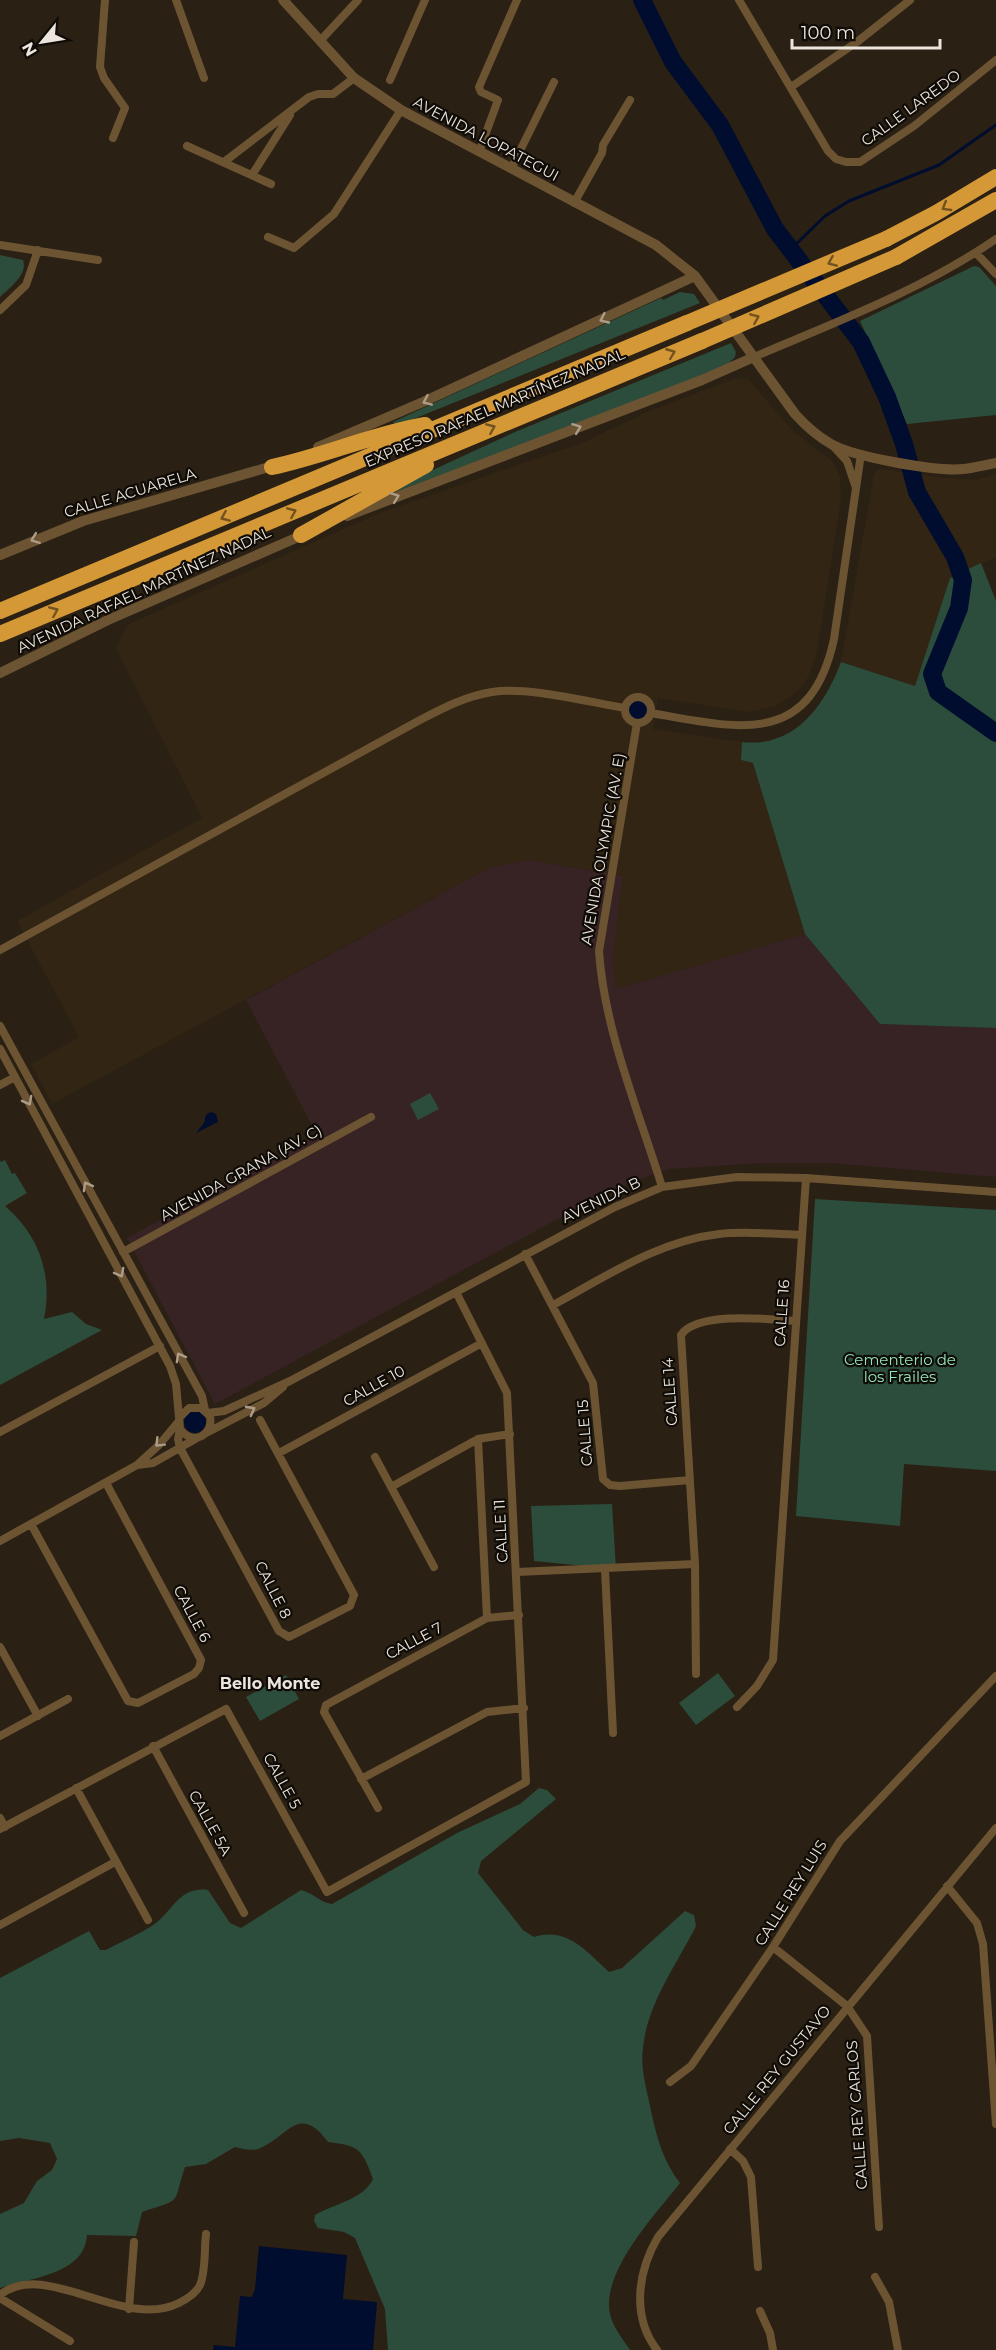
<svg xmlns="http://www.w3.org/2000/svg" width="996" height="2350" font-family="Montserrat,sans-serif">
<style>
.built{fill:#332513}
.industrial{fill:#372324}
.green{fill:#2c4d3b}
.water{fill:#000d2e}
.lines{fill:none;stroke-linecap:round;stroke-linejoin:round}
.stream{stroke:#000d2e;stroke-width:3}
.river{stroke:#000d2e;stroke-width:18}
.minor{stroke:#6c5432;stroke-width:8}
.tertiary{stroke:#6c5432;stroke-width:10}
.motorway{stroke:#d59836;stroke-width:16}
.motorway-bridge{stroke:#d59836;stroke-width:16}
.oneway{stroke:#72521e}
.oneway2{stroke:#ac9c88}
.labels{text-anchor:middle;stroke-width:4.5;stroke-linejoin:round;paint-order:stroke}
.street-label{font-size:15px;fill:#ece5dd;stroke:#0f0b06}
.park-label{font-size:15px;fill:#92e5b9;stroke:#0f0b06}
.neighbourhood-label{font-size:16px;font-weight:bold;fill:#ece5dd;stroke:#0f0b06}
</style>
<rect width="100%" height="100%" fill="#2a2014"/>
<path class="built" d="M736,378L748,379L793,431L832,461L840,476L841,500L817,652L809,676L798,691L776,706L748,712L658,698L653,729L742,742L741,760L753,763L805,934L616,989L613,957L623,876L528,860L491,867L52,1104L31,1064L79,1037L17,921L202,818L116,648L125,629L131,623L382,512L582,443L647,412Z
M881,469L945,478L976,480L996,474V557L950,578L915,686L841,662L874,474L877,470Z"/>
<path class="industrial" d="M528,860L623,876L613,957L616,989L805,934L880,1024L996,1028V1177L831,1163H763L669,1169L629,1183L556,1220L215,1404L127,1238L317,1135L246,1000L491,867Z"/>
<path class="green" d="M0,255L23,260C28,275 10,287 0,297Z
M974,266L979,267L996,286V415L907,424L860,321Z
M680,292L694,294L700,303L396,426L393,422L661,298L663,300Z
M731,343L736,352L735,357L723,369L396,492L394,488L515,432Z
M981,563L996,601V1028L880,1024L805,934L753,763L741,760L742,742C794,748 824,707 841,662L915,686L950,578Z
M430,1093L439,1109L418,1120L410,1104Z
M0,1160L1,1162L5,1160L12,1174L15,1173L27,1193L5,1206C39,1235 53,1275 44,1319L72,1312L86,1324L102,1330L0,1385Z
M815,1199L996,1210V1471L904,1464L900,1526L796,1516Z
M612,1504L616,1569L534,1561L531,1506Z
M718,1673L735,1696L696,1725L679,1703Z
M286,1675L299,1699L260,1721L246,1697Z
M539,1788L547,1790L556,1799L481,1861L478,1873L523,1930L534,1937C567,1927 585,1950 609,1972L622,1968L685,1911L694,1915L696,1926C677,1964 647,2004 643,2048C640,2069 647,2090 651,2111C657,2138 663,2161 680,2183C656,2214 601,2271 610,2314C613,2327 622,2338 630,2350H388L385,2309L355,2238L344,2232L318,2228L314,2221L315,2215C334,2204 364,2199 373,2179C362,2149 360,2146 328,2142C298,2102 288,2138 258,2149C250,2151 243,2149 235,2147L206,2164L185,2167C172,2206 184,2198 142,2212L136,2236L87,2235C85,2275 28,2278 0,2288V2214L24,2203L37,2181L52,2170L57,2159L50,2143L19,2138L0,2141V1978L89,1931L100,1950H106C122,1941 141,1934 156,1923C173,1910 180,1886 208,1890L230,1923L241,1928L301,1890C314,1893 319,1902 332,1904L457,1833L520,1804Z"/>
<path class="water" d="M628 710a10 10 0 1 1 20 0a10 10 0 1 1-20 0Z
M211,1112L216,1114L218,1122L196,1133L204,1123L206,1115Z
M184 1422a11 11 0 1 1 22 0a11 11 0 1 1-22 0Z
M259,2246L347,2255L343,2299L377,2302L373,2350H213L214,2345L235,2347L240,2296L252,2297L255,2289Z"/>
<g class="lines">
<path class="stream" d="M791,249L825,216L849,201L939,165L996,125"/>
<path class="river" d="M642,0L673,62L720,125L775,229L861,342L887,397L904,444L917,492L955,557L963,580L959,608L932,674L938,692L996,733"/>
<path class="minor" d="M105,0L100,67L104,78L125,108L113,138
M176,0L204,78
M739,0L828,151L836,159L846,162H860L914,126L996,60
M320,41L358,0
M390,80L425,0
M791,87L857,42L910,0
M187,146L271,184
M479,152L498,100L481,92L479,87L517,0
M224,162L309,97L318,94H333L354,78
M511,169L554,82
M252,175L290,115
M574,203L602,153L603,145L630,100
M268,237L294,248L334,214L401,110
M0,245L98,260
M976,253L996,274
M0,310L26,285L38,250
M754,357C836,322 922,290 996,239
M834,447L847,461L855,485
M625 710a13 13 0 1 1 26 0a13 13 0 1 1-26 0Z
M651,713C737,728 810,749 834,639L861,454
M637,723L599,951C604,1029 639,1112 662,1187
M0,950L420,720C443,708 466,696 492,692C527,686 588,702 625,708
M0,1026L202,1396L205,1410
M0,1049L170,1366L176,1384L180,1429C192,1446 214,1436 210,1416L201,1408H189L180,1417
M0,1085L15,1077
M123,1252L371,1117
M525,1254L593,1383L603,1479L610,1485L620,1486L690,1480
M553,1305C605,1277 658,1241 719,1234C746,1231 775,1234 802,1235
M208,1413L224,1411L290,1381L615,1207L662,1187L737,1177L806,1178L996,1192
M180,1429L178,1439L180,1448L279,1631L289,1637L350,1606L354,1595L260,1420
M0,1432L160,1346
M208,1432L264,1403L283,1387
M478,1439L487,1618
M279,1453L482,1343
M375,1457L434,1567
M137,1465L153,1463L197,1438
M391,1487L478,1439L510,1434
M31,1524L128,1701L138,1703L194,1674L199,1668L201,1660L106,1483
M0,1541L137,1465L159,1445L179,1421
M605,1570L613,1733
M517,1572L695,1564
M0,1647L38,1716
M696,1674L695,1564L681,1335C697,1311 768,1319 795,1321
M737,1707L757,1686L773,1660L806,1178
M0,1736L68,1699
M153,1746L244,1913
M361,1779L487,1712L524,1708
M76,1788L148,1920
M378,1808L324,1712L326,1705L487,1618L519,1615
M0,1818L5,1827
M0,1829L226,1709L327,1892L526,1782L507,1393L456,1292
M947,1886L977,1923L983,1944L996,2124
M0,1925L115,1862
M773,1947L847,2006L867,2036L879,2227
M670,2082L691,2066L773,1947L840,1841L996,1676
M730,2149L743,2161L751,2177L758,2267
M875,2277L889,2302L898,2350
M0,2295C46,2258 123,2331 179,2303C187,2299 196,2294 200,2285C206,2271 204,2250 206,2234
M0,2298L70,2341
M129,2309L134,2242
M760,2311L770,2333L773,2350
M657,2350C631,2316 638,2271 658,2237L996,1828"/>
<path class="tertiary" d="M283,0L354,78L401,110L656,245L695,276L795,414C805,425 817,436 831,444C854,457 937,472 964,469C974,468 985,465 996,463
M318,447L423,402L695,276
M347,516L702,380L754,357
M0,555L83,521L276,465
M0,673L108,620L305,534"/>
<path class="motorway" d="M886,239L936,213L996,177
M896,257L996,200
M272,467C324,456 373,434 425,425
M301,535L426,465
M0,611L687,323
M0,634L702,341"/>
<path class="motorway-bridge" d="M687,323L886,239
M702,341L896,257"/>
</g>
<defs><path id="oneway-chevron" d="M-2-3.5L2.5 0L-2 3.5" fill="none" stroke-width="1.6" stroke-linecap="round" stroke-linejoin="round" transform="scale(1.5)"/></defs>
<g class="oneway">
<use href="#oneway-chevron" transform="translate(946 207) rotate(149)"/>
<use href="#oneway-chevron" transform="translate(832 262) rotate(157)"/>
<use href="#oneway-chevron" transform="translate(755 318) rotate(-23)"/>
<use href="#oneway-chevron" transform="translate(671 353) rotate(-22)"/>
<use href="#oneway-chevron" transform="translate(491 428) rotate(-23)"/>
<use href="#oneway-chevron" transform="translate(292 512) rotate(-23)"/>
<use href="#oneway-chevron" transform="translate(225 517) rotate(157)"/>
<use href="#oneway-chevron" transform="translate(54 611) rotate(-23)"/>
</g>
<g class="oneway2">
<use href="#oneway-chevron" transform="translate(604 319) rotate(155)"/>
<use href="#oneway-chevron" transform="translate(427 401) rotate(156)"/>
<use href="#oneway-chevron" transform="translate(577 428) rotate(-21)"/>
<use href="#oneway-chevron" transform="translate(395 497) rotate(-21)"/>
<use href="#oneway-chevron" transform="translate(35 539) rotate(159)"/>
<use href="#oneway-chevron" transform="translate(28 1101) rotate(62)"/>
<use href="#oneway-chevron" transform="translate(87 1186) rotate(-119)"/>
<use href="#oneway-chevron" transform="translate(120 1273) rotate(62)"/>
<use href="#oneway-chevron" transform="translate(180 1357) rotate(-119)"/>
<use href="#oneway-chevron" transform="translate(251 1410) rotate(-28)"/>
<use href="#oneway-chevron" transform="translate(159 1443) rotate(135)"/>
</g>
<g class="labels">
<g class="street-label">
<text transform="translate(911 108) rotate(-36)" y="5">CALLE LAREDO</text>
<text transform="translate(486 139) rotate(28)" y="5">AVENIDA LOPATEGUI</text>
<text transform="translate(495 408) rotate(-23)" y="5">EXPRESO RAFAEL MARTÍNEZ NADAL</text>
<text transform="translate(130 493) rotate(-17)" y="5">CALLE ACUARELA</text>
<text transform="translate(144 590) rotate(-25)" y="5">AVENIDA RAFAEL MARTÍNEZ NADAL</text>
<text transform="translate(603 849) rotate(-80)" y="5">AVENIDA OLYMPIC (AV. E)</text>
<text transform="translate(241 1173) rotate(-29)" y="5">AVENIDA GRANA (AV. C)</text>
<text transform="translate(601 1200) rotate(-26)" y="5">AVENIDA B</text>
<text transform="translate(782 1313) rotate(-86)" y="5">CALLE 16</text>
<text transform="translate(374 1386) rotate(-29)" y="5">CALLE 10</text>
<text transform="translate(670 1392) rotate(-94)" y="5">CALLE 14</text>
<text transform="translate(585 1433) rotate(-94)" y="5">CALLE 15</text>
<text transform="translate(501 1531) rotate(-93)" y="5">CALLE 11</text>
<text transform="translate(273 1590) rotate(63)" y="5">CALLE 8</text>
<text transform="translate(192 1614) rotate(62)" y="5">CALLE 6</text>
<text transform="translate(414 1641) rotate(-28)" y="5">CALLE 7</text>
<text transform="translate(282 1781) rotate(61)" y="5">CALLE 5</text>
<text transform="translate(210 1823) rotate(61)" y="5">CALLE 5A</text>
<text transform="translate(791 1893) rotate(-58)" y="5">CALLE REY LUIS</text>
<text transform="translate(777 2070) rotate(-51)" y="5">CALLE REY GUSTAVO</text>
<text transform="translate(857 2115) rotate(-94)" y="5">CALLE REY CARLOS</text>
</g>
<g class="park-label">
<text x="900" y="1365">Cementerio de<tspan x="900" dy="17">los Frailes</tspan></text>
</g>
<g class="neighbourhood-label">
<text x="270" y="1689">Bello Monte</text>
</g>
</g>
<g transform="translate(42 42) rotate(240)" stroke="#0f0b06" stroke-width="4.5" paint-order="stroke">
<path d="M0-4.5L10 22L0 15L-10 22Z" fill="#ece5dd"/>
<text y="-9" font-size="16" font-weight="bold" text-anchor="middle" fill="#ece5dd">N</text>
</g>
<path d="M792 39v9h148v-9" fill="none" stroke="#ece5dd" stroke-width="3"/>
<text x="801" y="39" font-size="18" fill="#ece5dd" stroke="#0f0b06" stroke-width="4.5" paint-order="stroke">100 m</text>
</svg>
